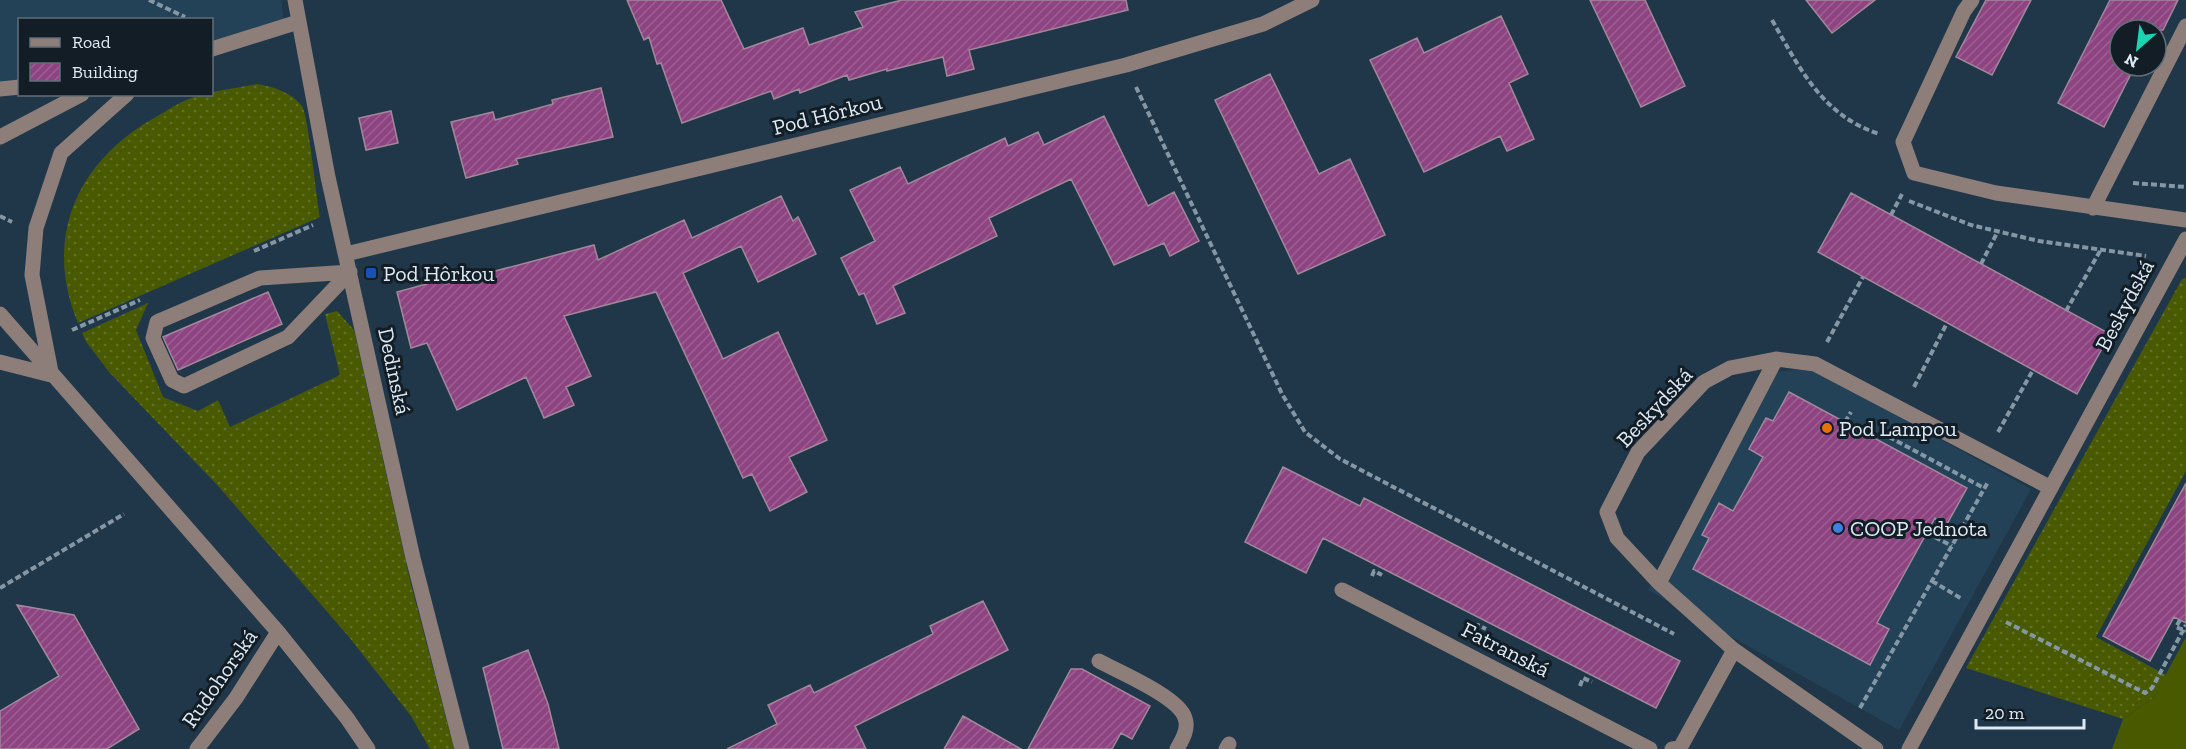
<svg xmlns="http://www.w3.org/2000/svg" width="2186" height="749" font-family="'Zilla Slab',serif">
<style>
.built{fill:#234258}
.grass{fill:url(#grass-dots)}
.park{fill:#485900}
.building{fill:url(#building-hatch);stroke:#a2879b;stroke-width:1.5}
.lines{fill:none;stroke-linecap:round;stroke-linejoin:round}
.path{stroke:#8597a5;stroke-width:4;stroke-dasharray:6 3;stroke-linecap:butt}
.minor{stroke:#8d7e7a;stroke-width:15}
.transit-dot{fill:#1a4fb4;stroke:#131d25;stroke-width:2}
.food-dot{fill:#e8710a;stroke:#131d25;stroke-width:2}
.shop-dot{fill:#3f7fe0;stroke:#131d25;stroke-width:2}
.labels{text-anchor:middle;stroke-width:6;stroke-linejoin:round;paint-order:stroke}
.street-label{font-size:22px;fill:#dceaf5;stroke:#131d25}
.poi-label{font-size:22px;fill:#dceaf5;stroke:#131d25;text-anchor:start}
</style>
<defs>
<pattern id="grass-dots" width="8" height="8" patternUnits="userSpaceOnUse" patternTransform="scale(1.5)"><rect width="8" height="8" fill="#485900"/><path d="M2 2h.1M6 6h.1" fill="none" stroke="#627126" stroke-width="1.8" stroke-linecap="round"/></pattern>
<pattern id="building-hatch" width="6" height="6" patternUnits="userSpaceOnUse" patternTransform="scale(1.5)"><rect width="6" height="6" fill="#8e4481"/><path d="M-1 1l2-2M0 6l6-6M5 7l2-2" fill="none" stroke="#9d5f93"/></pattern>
</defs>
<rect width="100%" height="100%" fill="#203749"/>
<path class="built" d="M0,0H281L285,30L212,57V20H20L19,85L0,84Z
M1810,368L2031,489L1899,730L1648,590L1760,374Z"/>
<path class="grass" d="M257,84C274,87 291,92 302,106C308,114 317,201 320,217L78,323C42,237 78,160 156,117C173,107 191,94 212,94V92Z
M2186,278V471L2096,637L2166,675L2153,698L2123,719L1966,668L2182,279Z
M148,303L136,330L163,397L198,411L218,400L230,427L340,375L325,314L337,311L354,330L409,576L454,749H430L411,716L349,637L219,487L109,372L87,343L82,333Z"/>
<path class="park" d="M2186,637V749H2112L2123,719L2153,698Z"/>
<path class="building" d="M627,0H721L744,49L803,28L809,45L863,27L855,12L902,0H1126L1128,10L969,50L974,69L947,76L943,57L887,71V69L849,80L847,75L800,93L799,89L774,99L771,91L682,123L661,63L657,64L649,37L644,40Z
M1590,0H1645L1685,86L1641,107Z
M1806,0H1875L1832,33Z
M1986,0H2031L1992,75L1956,57Z
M2110,0H2178L2163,30H2120V66H2135L2104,127L2058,103Z
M1501,16L1528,74L1509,83L1534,139L1507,151L1500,136L1424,172L1370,60L1417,38L1424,53Z
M1270,74L1319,174L1350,159L1385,235L1298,274L1215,100Z
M601,88L613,137L516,159L518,164L466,178L451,122L493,112L495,120L553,104L552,100Z
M391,111L398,143L366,150L359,118Z
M1104,116L1148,206L1174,192L1199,241L1170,256L1164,243L1114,265L1071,179L989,218L997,236L893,286L905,313L877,324L864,293L859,295L841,258L875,241L850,190L900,167L908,184L1005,138L1008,146L1038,132L1044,145Z
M1851,193L2110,334L2077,394L1818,252Z
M781,196L793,221L798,217L816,254L758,282L741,246L683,273L723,359L778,332L827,440L789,457L807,492L770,511L752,474L743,478L656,292L564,316L591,376L566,387L574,405L544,418L526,377L457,410L427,343L411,348L397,292L445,279L446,284L594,245L598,260L684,220L692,238Z
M268,292L282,324L178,370L163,337Z
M1789,392L1967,488L1947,524L1935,518L1877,623L1889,629L1870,665L1693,569L1709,538L1702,535L1719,503L1733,511L1763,457L1749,449L1766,418L1773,421Z
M1283,467L1360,506L1364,498L1680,661L1656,708L1323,538L1306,573L1245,542Z
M2186,483V623L2174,617L2150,661L2103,636Z
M983,601L1008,650L855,726L866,749H727L777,724L768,705L810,685L814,693L933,634L930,626Z
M17,605L74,615L139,729L107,749H0V711L59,676Z
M528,650L548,704L559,749H503L483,668Z
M1071,669H1082L1150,706L1132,739L1121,733L1112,749H1028Z
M963,716L1021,749H944Z"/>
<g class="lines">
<path class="path" d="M149,0L185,17
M1772,20C1800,69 1822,115 1879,134
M1136,87L1282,394L1305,432L1340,459L1674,634
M2133,183L2186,187
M1909,201L1971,225L2039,241L2146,256
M1891,215L1902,194
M0,216L12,222
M254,251L313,225
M1981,264L1998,231
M2066,311L2100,251
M72,330L140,300
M1827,342L1863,277
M1914,387L1947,323
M1845,422L1851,412
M1998,432L2033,370
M1889,437L1984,488
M1927,533L1952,546
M1372,576L1374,571L1382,575
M1932,581L1962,599
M0,588L124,514
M2180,620L2176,627L2186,631
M2006,622L2145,693L2152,688L2186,625
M1476,629L1478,625L1486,629
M1580,686L1583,678L1592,682
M1860,708L1988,482"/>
<path class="minor" d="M295,0L328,177L413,558L462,749
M1972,0L1964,11L1903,142L1914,173L1996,193L2186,220
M212,49L298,22
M0,89L20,87
M0,137L82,94
M2093,208L2186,26
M346,254L1126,65L1263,24L1312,0
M350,272L288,337L184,386L172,380L153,338L157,322L260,278Z
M0,314L278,632L347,718L368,749
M0,362L51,375
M51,372L32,275L36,228L61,153L127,94
M1659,583L1617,538L1607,512L1638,452L1704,382L1730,368L1776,359
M1342,590L1650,749
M1099,661C1119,672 1179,697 1185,718C1189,729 1182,740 1177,749
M197,749L236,698L278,632
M1226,749L1229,744
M1672,749L1680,748L1734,650
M1876,749L1734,650L1659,583L1776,359L1815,364L2051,488
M1909,749L2186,239"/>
</g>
<rect class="transit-dot" x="365" y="267" width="12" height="12" rx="3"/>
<circle class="food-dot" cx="1827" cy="428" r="6"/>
<circle class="shop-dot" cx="1838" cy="528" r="6"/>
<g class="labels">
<g class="street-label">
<text transform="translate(827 114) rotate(-14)" y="8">Pod Hôrkou</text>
<text transform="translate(2124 305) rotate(-62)" y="8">Beskydská</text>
<text transform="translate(395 371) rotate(78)" y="8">Dedinská</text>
<text transform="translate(1654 407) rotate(-47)" y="8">Beskydská</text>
<text transform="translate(1506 649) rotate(27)" y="8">Fatranská</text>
<text transform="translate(219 678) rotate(-55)" y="8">Rudohorská</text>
</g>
<g class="poi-label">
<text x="383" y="281">Pod Hôrkou</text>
<text x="1839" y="436">Pod Lampou</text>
<text x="1850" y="536">COOP Jednota</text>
</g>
</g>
<rect x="18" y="18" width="195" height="78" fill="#131d25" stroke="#636f78" stroke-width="1.5"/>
<rect x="30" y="38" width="30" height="9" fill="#8d7e7a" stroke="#636f78" stroke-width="1.5"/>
<text x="72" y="48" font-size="18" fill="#dceaf5">Road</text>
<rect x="30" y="63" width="30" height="18" fill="url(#building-hatch)" stroke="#636f78" stroke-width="1.5"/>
<text x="72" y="78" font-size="18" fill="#dceaf5">Building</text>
<g transform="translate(2138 48) rotate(208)"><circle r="28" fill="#131d25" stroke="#636f78" stroke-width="1.5"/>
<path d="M0-4.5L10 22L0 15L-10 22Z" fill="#19d5b2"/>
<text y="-9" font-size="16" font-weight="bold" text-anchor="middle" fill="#dceaf5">N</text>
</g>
<path d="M1976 719v9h108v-9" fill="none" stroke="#dceaf5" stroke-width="3"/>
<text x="1985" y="719" font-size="18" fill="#dceaf5" stroke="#131d25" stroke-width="4.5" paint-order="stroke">20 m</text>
</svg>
